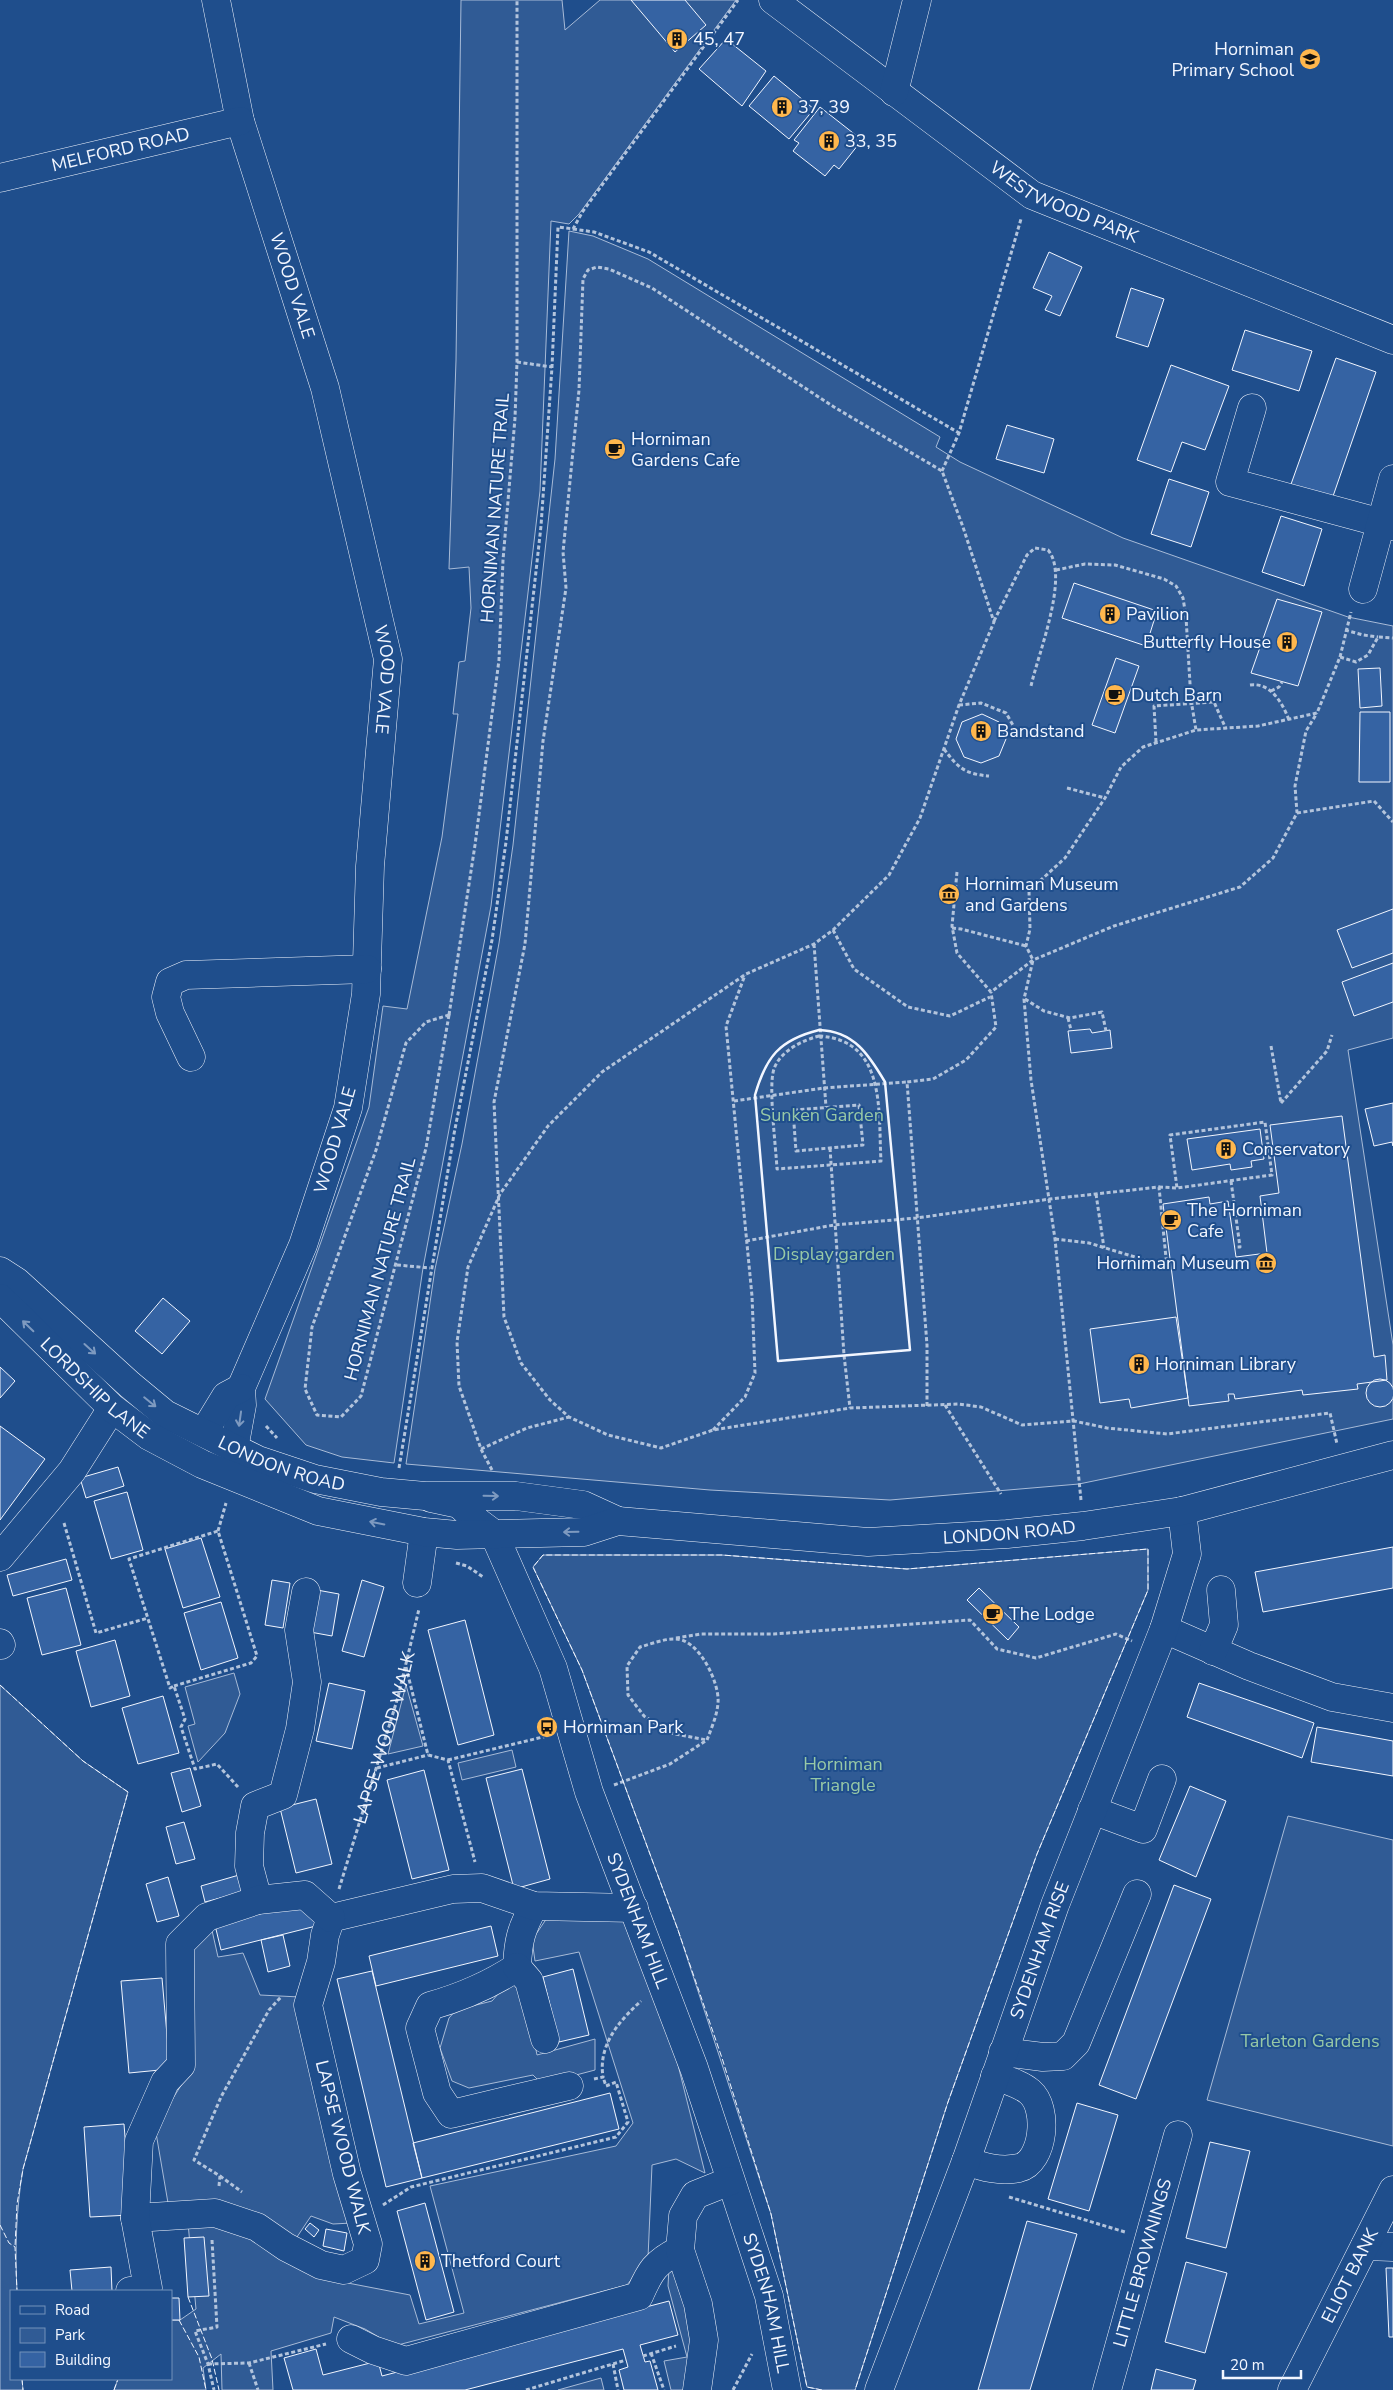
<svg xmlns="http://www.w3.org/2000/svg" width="1393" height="2390" font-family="'Nunito Sans',sans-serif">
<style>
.green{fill:#305b95;stroke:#a8bbd7}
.building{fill:#3563a3;stroke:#f2f6ff}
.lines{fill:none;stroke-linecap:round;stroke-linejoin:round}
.minor-casing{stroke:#f2f6ff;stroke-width:29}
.highway-casing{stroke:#f2f6ff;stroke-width:29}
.path{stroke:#b3c4dc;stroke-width:3;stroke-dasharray:4 2.5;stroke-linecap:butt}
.minor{stroke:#1f4e8c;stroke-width:28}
.highway{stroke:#1f4e8c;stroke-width:28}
.fence{stroke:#f2f6ff;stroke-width:1;stroke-dasharray:6 2.5;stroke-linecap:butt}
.wall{stroke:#f2f6ff;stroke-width:2.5}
.oneway{stroke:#7e9ac0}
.labels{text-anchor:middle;stroke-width:4;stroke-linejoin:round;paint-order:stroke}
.poi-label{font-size:18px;fill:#f2f6ff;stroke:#1f4e8c;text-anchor:start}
.street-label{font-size:18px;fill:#f2f6ff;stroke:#1f4e8c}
.park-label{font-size:18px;fill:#97c8a6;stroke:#1f4e8c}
</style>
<rect width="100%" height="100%" fill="#1f4e8c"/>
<path class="green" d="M461,0H562L565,30L600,0H736L579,214L569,224L551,221L540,491L491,906L423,1268L394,1463L342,1457L306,1445L265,1399L369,1107L383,1006L407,1009L442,837L458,714H453L459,662L465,661L471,608L469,567L449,569L456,360Z
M569,231L593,236L648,259L940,437L936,447L960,462L1123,538L1348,617L1393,626V1038L1348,1050L1393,1345V1419L1079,1484L890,1500L710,1490L406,1464L435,1269L462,1144L499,943L513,845L555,459Z
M1148,1549V1590L1037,1854L948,2102L855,2390H822L807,2387L771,2214L678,1930L582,1670L533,1567L543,1555H722L907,1569Z
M234,1673L240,1694L225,1733L198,1762L188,1726L195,1724L185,1687Z
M0,1685L83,1761L128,1792L23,2169C16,2210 15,2250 17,2291H11V2379H22L23,2390H0Z
M406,1685L423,1746L388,1754Z
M512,1750L516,1767L462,1780L458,1763Z
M1288,1816L1393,1840V2146L1207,2100Z
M624,1916L676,2057L705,2173L676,2159L652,2165L648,2258L627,2285L394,2346L365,2329L334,2317L331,2333L271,2351L273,2390H222L221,2354L203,2368L206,2390H114L118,2379H171V2320H180L196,2309L188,2223L218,2222L327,2279L410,2295L419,2324L464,2313L430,2186L616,2146L633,2123L579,1952L535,1961L532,1940L547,1918Z
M211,1926L218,1957L243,1953L260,1995L300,1997L352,2223L333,2224L311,2216L295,2240L168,2203L155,2127L190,2071L171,1963Z
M523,1983L537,2055L595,2039V2070L542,2084L533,2075L469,2088L452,2081L440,2048L449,2018L456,2010L492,2001L505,1986Z
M674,2263L694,2318L690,2390H671L664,2361L687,2357L668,2286L669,2267Z
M601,2378L604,2390H558Z"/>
<path class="building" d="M631,0H685L706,25L675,52Z
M726,39L766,71L742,106L699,69Z
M774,76L814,109L789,139L749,106Z
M820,107L862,140L839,169L834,165L825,176L793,151L799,143L794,140Z
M1049,252L1082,267L1060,316L1045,310L1052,296L1033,288Z
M1131,288L1164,299L1148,347L1116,337Z
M1245,330L1312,351L1299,391L1232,370Z
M1336,358L1376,372L1331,502L1290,487Z
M1171,365L1229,386L1205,450L1182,442L1171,472L1137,460Z
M1007,425L1054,439L1044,473L996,459Z
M1169,479L1209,492L1191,547L1151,534Z
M1281,516L1322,529L1304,586L1262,572Z
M1074,583L1157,611L1146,646L1062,618Z
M1277,599L1322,612L1298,686L1251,673Z
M1116,658L1139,666L1115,733L1092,725Z
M1380,668L1382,706L1360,708L1358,669Z
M1360,712H1390V782H1359Z
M982,714L999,722L1006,739L999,756L981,763L964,757L956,739L962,722Z
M1393,909V953L1352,968L1337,930Z
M1393,963V1002L1354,1016L1342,982Z
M1090,1029L1092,1033L1110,1030L1112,1048L1071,1053L1068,1031Z
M1393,1103V1146L1392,1142L1374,1146L1365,1109Z
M1342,1116L1374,1357L1385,1355L1387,1380L1357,1384L1358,1389L1303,1395L1302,1390L1235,1399L1234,1394H1228L1229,1401L1189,1406L1163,1204L1209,1197L1210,1204L1228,1201L1236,1257L1267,1253L1260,1196L1279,1193L1270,1125Z
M1260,1129L1264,1159L1251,1161L1252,1167L1231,1170L1230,1164L1192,1170L1187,1139Z
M163,1298L190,1321L162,1354L135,1331Z
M1176,1317L1188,1398L1131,1408L1129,1399L1100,1403L1090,1329Z
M0,1367L15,1381L0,1398Z
M1366 1393a14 14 0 1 1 28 0a14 14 0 1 1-28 0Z
M0,1426L45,1459L0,1520Z
M118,1467L124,1486L86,1498L80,1478Z
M127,1492L143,1550L111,1559L94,1501Z
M201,1538L220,1597L183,1608L165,1549Z
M1393,1547V1588L1263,1612L1255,1572Z
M66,1559L72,1580L13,1596L7,1575Z
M272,1580L290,1583L283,1628L265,1625Z
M362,1580L384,1587L364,1657L342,1651Z
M66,1588L81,1645L42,1655L27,1598Z
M979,1588L1019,1627L1008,1640L967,1600Z
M317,1590L339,1594L332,1636L310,1632Z
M221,1602L238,1658L201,1670L184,1613Z
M465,1620L494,1735L458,1745L428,1630Z
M115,1640L130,1696L91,1707L76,1651Z
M329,1683L365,1691L352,1749L316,1741Z
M1199,1683L1314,1723L1302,1758L1187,1717Z
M163,1696L179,1753L138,1764L122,1708Z
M1317,1727L1393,1741V1776L1311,1762Z
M190,1768L201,1806L182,1812L171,1773Z
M522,1769L550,1879L514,1889L486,1778Z
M424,1770L449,1870L412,1879L387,1780Z
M1190,1786L1226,1801L1196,1877L1159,1860Z
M316,1799L332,1864L296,1873L280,1808Z
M184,1822L195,1859L176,1864L166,1827Z
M239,1875L244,1892L205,1902L201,1886Z
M168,1877L179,1916L157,1922L146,1884Z
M1174,1885L1211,1899L1136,2099L1099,2085Z
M309,1901L316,1926L221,1950L215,1925Z
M491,1926L498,1956L376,1986L369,1956Z
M283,1935L290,1966L268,1972L261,1940Z
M573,1969L589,2035L559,2042L543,1977Z
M372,1971L422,2178L386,2187L337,1979Z
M162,1978L170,2069L129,2073L121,1981Z
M610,2093L619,2129L422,2178L413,2143Z
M1077,2103L1118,2115L1089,2211L1048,2199Z
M124,2124L131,2215L90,2217L84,2127Z
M1210,2142L1250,2151L1226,2248L1186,2238Z
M425,2203L454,2312L426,2320L397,2211Z
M1027,2221L1077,2234L1030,2390H978Z
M310,2223L319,2230L314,2237L305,2229Z
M326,2229L347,2233L344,2251L323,2246Z
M204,2237L209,2296L188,2297L184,2238Z
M1186,2262L1227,2273L1205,2353L1165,2342Z
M111,2267L112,2291H72L70,2270Z
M1386,2268H1393V2337H1389Z
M171,2298H179L180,2320H171Z
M669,2301L678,2335L640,2345L645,2362L650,2361L658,2390H624L619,2370L628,2367L623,2349L465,2390H293L284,2358L316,2349L323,2375L378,2361L382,2376Z
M1156,2369L1196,2380L1193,2390H1151Z"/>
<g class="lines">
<g class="minor-casing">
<g id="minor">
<path id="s2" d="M216,0L240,121L325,388L388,659L370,866L366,994L348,1108L303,1245L241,1388L242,1405L234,1449"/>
<path id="s3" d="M773,0L1032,195L1393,340"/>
<path d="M894,92L917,0"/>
<path id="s4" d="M0,178L240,121"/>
<path d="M1252,408L1230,482L1393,526"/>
<path d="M1363,589L1393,479"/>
<path d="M191,1057L170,1013L166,997L170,982L186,975L367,969"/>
<path d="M204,1432L226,1396L241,1388"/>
<path id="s5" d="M431,1498L459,1504L478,1522L494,1534L553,1668L589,1792L694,2068L769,2296L787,2390"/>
<path d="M0,1557L72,1471L112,1408"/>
<path d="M417,1583L424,1532"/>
<path d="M1164,1629L1249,1666L1332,1697L1393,1708"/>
<path d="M0,1643L1,1645"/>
<path d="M1213,1651L1224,1625L1221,1590"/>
<path d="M1092,1810L1143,1829L1162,1779"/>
<path d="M258,1900L249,1866L250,1833L255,1806L283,1795L300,1729L307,1682L299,1630L306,1592"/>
<path d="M534,1906C521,1929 518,1941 517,1967C490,1985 462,1997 430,2006L420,2028L437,2093L451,2114L569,2086"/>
<path d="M331,1918L453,1889L482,1888L534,1906L634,1908"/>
<path d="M517,1967L529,1981L545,2039"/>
<path d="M1003,2052L1043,2057L1063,2056L1076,2043L1137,1894"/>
<path d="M966,2161C983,2167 1000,2172 1019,2168C1044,2162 1049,2108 1030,2092C1021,2084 1006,2080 995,2076"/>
<path d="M135,2218L215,2213L257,2227L286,2247L321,2265L344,2270L365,2260L368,2244L347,2174L308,2005L321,1962L325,1935L331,1918"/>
<path d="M1365,2246L1393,2247"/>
<path d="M130,2291L148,2288L135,2218L139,2141L165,2082L181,2065L180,1944L207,1917L258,1900L305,1895L331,1918"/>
<path d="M351,2339L373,2350L406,2361L639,2296C650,2271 655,2262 680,2250"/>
<path d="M697,2390L704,2340L698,2304L680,2250L683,2216L695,2195L730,2181"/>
<path id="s6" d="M879,2390L966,2161L1055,1905L1164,1629L1187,1554L1182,1511"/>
<path id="s7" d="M1107,2390L1178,2135"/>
<path id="s8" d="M1292,2390L1393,2190"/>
</g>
</g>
<g class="highway-casing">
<g id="highway">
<path id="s9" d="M0,1271L17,1282L130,1385L165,1414L258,1460L315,1479L381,1492L425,1496H516L583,1505L618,1521"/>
<path id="s10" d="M0,1298L112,1408L149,1436L202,1464L318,1511L424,1532L457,1535L584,1532L618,1521L868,1542L1007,1534L1083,1526L1182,1511L1393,1455"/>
</g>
</g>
<g class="path">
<path d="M573,229L594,232L649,252L959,433"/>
<path d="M517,362L552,367"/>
<path d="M942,471L959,433L1021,219"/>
<path d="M1056,570L1085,564L1115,565L1164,579L1176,586L1183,598L1186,617L1191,700L1196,730"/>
<path d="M994,621L1027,555L1035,548L1048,550C1070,576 1038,654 1031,686"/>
<path d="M1345,630L1363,635L1378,637"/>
<path d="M1340,657L1351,612"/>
<path d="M1250,685C1271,682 1283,704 1289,720"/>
<path d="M1271,691L1279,687L1282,682"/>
<path d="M959,705L981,703L1006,713L1014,727"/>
<path d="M1156,742L1154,706L1214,702L1226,729"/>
<path d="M944,749C958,768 965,774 989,776"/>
<path d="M1067,788L1105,798"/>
<path d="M1297,813L1374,801L1393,822"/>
<path d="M957,872L952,926L957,953L991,992L1033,960L1114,926L1240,887L1273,858L1297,813L1295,786L1306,731L1317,713"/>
<path d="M952,928L961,929L1026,946"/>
<path d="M833,930L854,969L908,1007L950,1016L990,997"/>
<path d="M814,944L826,1107"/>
<path d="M1025,999L1044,1011L1070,1018L1102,1012L1106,1031"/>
<path d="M449,1015L475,845L499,660L503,560L515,418L517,362V0"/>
<path d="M449,1015L426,1148L361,1396L341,1417L317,1415L305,1389L312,1327L376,1150L406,1043L426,1022Z"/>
<path d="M1068,1018L1071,1030"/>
<path d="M819,1036C887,1040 878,1112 881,1161L777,1169C776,1148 768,1085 774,1069C780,1051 803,1040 819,1036Z"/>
<path d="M1271,1046L1281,1103"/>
<path d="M734,1101L824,1088L907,1082"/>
<path d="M1281,1103L1327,1051L1332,1035"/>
<path d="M859,1105L863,1145L796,1151L793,1110Z"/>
<path d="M830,1148L844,1355L850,1408"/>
<path d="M1231,1181L1240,1247H1235"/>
<path d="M1159,1187L1177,1188L1272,1175L1265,1122L1170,1135L1177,1188"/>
<path d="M1096,1194L1104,1248"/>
<path d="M1055,1239L1089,1243L1171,1268"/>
<path d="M746,1241L834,1225L917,1218L1050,1199L1159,1187L1167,1268"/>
<path d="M397,1265L430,1268"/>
<path d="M945,1405L1001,1494"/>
<path d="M927,1406V1345L907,1082L933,1079L966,1060L996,1027L991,992"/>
<path d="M266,1426L277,1438"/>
<path d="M713,1430L745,1397L755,1373L752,1296L726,1026L745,975"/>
<path d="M481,1449L527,1428L569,1417"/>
<path d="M399,1468L454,1134L492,940L506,842L541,526L552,367L558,227L573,229L583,211L738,0"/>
<path d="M492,1470L481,1449L459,1386L457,1342L468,1267L500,1194L548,1126L602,1072L746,974L814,944L833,930L889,875L920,818L959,705L994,622L963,527L942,471L834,407L652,288L609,269L597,267L588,270L583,279L579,390L563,552L566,588L543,741L525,944L494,1102L504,1317L521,1363L550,1400L569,1417L608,1435L661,1448L713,1430L850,1408L958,1404L981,1407L1022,1425L1074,1421L1107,1428L1167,1434L1330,1413L1337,1444"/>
<path d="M1081,1500L1055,1239L1031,1080L1024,999L1033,960L1026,946L1030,929L1029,891L1065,858L1105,798L1121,767L1143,747L1196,730L1258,726L1317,713L1340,657L1356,662L1368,655L1378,637L1393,638"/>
<path d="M64,1523L96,1633L148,1618"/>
<path d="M218,1531L226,1503"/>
<path d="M456,1563L467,1566L483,1577"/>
<path d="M676,1638L701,1634H774L970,1620L997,1649L1036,1658L1116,1634L1132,1641"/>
<path d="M406,1667L428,1755L448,1760L475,1862"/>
<path d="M174,1686L251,1663L257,1656L218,1531L129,1559L170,1688L174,1686L185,1719L181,1727L195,1769L217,1764L238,1787"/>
<path d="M448,1760L547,1736"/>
<path d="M377,1768L428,1755"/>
<path d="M614,1785L670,1764L707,1740C711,1729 717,1716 718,1703C720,1683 698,1637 674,1639C663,1639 651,1644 640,1647L627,1666L628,1695L644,1716L670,1733L707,1740"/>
<path id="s1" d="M339,1889L398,1697L419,1609"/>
<path d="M594,2079L603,2077C598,2045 619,2021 641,2001"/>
<path d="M220,2176L242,2192"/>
<path d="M219,2186L220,2176L194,2160L221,2097L269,2010L281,1997"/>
<path d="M1009,2197L1125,2232"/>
<path d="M383,2205L411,2187L616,2137L628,2122L616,2082L606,2086L603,2077"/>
<path d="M212,2240L217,2327L195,2331L208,2364L214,2390"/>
<path d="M651,2353L664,2390"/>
<path d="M643,2356L676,2346"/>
<path d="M249,2363L258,2390"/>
<path d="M208,2364L249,2363L326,2344"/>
<path d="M613,2364L618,2390"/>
<path d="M526,2390L626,2360"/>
<path d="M733,2390L752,2354"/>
</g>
<use href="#minor" class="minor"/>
<use href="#highway" class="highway"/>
<path class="fence" d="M0,1685L83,1761L128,1792L23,2169L17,2204L15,2247
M0,2225L9,2243L15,2247L17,2291
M188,2297L212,2359L219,2390
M179,2320L199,2357L206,2390
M22,2379L23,2390
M114,2390L118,2379
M822,2390L807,2387L771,2214L722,2058L678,1930L582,1670L533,1567L543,1555H722L907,1569L1148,1549V1590L1037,1854L948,2102L855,2390"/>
<path class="wall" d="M819,1030C854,1031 869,1055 885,1082L910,1350L778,1361L755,1095C766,1057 779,1040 819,1030Z"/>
</g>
<defs><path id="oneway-shaft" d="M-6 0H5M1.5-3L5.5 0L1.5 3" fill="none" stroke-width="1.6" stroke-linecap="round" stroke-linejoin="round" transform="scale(1.25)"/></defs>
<g class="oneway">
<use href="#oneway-shaft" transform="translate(28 1326) rotate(-136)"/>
<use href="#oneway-shaft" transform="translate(90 1349) rotate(42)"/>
<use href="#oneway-shaft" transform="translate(150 1402) rotate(39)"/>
<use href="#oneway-shaft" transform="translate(240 1419) rotate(98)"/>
<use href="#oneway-shaft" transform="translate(491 1496) rotate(1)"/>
<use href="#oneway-shaft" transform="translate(377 1523) rotate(-169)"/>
<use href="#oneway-shaft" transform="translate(571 1532) rotate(179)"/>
</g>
<defs>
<g id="building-disc" transform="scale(1.125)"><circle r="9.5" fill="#ffb74d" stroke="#1f4e8c"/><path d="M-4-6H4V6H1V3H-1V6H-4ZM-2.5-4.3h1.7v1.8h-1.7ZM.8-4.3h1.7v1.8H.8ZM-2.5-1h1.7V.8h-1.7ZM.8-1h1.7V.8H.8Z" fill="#111"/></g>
<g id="school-disc" transform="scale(1.125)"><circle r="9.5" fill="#ffb74d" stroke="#1f4e8c"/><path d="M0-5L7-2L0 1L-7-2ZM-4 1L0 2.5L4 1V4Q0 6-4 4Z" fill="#111"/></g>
<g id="cafe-disc" transform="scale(1.125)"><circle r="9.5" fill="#ffb74d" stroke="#1f4e8c"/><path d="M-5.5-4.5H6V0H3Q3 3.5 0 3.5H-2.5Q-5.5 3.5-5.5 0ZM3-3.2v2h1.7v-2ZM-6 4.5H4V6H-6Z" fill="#111"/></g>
<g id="museum-disc" transform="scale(1.125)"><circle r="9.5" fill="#ffb74d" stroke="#1f4e8c"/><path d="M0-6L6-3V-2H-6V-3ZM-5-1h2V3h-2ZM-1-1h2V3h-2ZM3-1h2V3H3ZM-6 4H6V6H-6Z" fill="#111"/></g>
<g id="bus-disc" transform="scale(1.125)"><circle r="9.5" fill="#ffb74d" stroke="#1f4e8c"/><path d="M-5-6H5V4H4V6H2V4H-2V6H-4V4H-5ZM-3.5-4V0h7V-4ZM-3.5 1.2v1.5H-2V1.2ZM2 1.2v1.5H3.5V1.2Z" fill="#111"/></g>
</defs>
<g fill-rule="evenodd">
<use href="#building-disc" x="677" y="39"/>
<use href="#school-disc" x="1310" y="59"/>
<use href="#building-disc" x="782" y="107"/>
<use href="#building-disc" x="829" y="141"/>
<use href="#cafe-disc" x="615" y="449"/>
<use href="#building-disc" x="1110" y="614"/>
<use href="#building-disc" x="1287" y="642"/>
<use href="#cafe-disc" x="1115" y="695"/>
<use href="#building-disc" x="981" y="731"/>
<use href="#museum-disc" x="949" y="894"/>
<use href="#building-disc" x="1226" y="1149"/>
<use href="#cafe-disc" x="1171" y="1220"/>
<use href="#museum-disc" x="1266" y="1263"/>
<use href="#building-disc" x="1139" y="1364"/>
<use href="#cafe-disc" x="993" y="1614"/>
<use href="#bus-disc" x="547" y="1727"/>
<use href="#building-disc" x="425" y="2261"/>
</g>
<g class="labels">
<g class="poi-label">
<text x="693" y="45">45, 47</text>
<text x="1294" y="55" text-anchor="end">Horniman<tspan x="1294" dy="21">Primary School</tspan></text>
<text x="798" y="113">37, 39</text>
<text x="845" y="147">33, 35</text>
<text x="631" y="445">Horniman<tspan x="631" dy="21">Gardens Cafe</tspan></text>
<text x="1126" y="620">Pavilion</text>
<text x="1271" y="648" text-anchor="end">Butterfly House</text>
<text x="1131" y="701">Dutch Barn</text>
<text x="997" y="737">Bandstand</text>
<text x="965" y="890">Horniman Museum<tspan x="965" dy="21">and Gardens</tspan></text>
<text x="1242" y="1155">Conservatory</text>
<text x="1187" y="1216">The Horniman<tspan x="1187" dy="21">Cafe</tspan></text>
<text x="1250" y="1269" text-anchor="end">Horniman Museum</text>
<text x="1155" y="1370">Horniman Library</text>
<text x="1009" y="1620">The Lodge</text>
<text x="563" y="1733">Horniman Park</text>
<text x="441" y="2267">Thetford Court</text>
</g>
<g class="street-label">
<text dy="6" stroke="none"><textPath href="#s4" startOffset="124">MELFORD ROAD</textPath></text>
<text dy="6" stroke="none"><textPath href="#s3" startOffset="356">WESTWOOD PARK</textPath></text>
<text dy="6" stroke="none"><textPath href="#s2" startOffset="296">WOOD VALE</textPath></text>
<text transform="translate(495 508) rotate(-86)" y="6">HORNIMAN NATURE TRAIL</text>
<text dy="6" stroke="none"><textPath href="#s2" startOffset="702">WOOD VALE</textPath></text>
<text transform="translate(335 1140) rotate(-74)" y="6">WOOD VALE</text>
<text transform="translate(380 1269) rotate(-75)" y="6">HORNIMAN NATURE TRAIL</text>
<text dy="6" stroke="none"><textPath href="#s10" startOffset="131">LORDSHIP LANE</textPath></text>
<text dy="6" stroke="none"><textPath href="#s9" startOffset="346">LONDON ROAD</textPath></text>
<text dy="6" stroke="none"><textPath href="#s10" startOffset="1085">LONDON ROAD</textPath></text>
<text dy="6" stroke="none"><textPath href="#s1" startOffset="158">LAPSE WOOD WALK</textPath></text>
<text dy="6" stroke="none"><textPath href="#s5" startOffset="488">SYDENHAM HILL</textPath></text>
<text dy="6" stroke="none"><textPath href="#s6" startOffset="468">SYDENHAM RISE</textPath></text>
<text transform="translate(343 2147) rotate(76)" y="6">LAPSE WOOD WALK</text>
<text dy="6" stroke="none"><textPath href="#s7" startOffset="132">LITTLE BROWNINGS</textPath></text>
<text dy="6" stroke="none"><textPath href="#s8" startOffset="128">ELIOT BANK</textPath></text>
<text dy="6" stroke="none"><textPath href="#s5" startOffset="892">SYDENHAM HILL</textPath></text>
</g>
<g class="park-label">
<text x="822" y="1121">Sunken Garden</text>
<text x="834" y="1260">Display garden</text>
<text x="843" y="1770">Horniman<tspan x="843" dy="21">Triangle</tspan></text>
<text x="1310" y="2047">Tarleton Gardens</text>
</g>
</g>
<rect x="10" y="2290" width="162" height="90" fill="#1f4e8c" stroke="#7391ba"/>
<rect x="20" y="2306" width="25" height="8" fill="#1f4e8c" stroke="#7391ba"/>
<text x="55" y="2315" font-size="15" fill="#f2f6ff">Road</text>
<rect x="20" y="2328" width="25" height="15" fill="#305b95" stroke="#7391ba"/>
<text x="55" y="2340" font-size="15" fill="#f2f6ff">Park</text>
<rect x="20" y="2352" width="25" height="15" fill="#3563a3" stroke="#7391ba"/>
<text x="55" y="2365" font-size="15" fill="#f2f6ff">Building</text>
<path d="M1223 2370v8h78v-8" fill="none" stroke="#f2f6ff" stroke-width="2.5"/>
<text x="1230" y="2370" font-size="15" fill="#f2f6ff" stroke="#1f4e8c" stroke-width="4" paint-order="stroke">20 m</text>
</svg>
